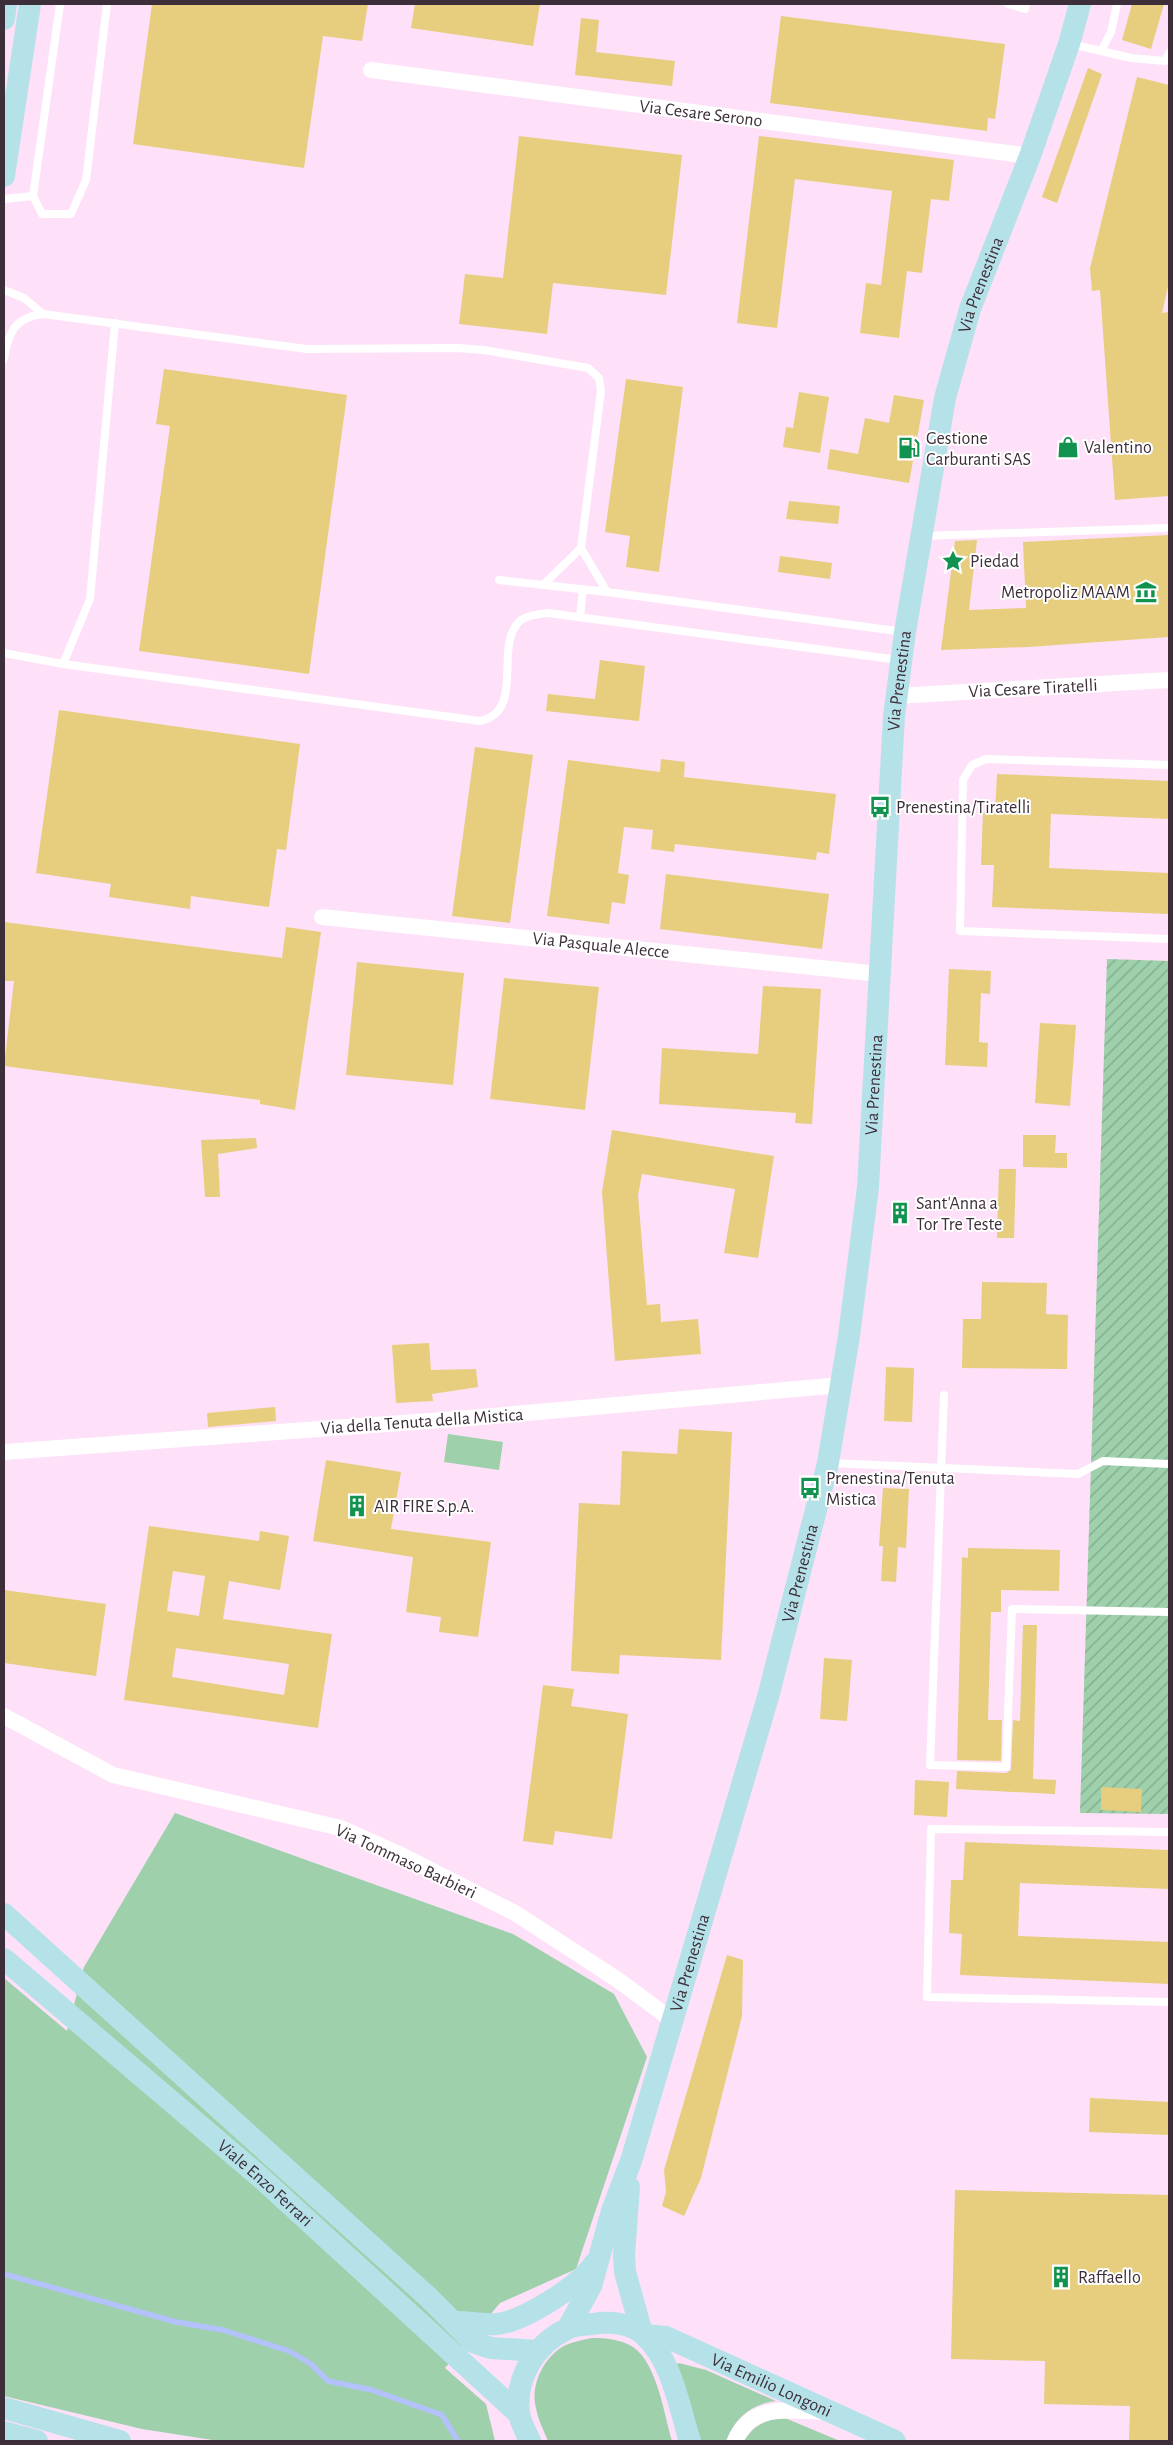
<svg xmlns="http://www.w3.org/2000/svg" width="1173" height="2445" font-family="'Alegreya Sans',sans-serif">
<style>
.grass{fill:#9dd0ab}
.garden{fill:url(#garden-furrows)}
.lines{fill:none;stroke-linecap:round;stroke-linejoin:round}
.stream{stroke:#b3c2fb;stroke-width:5.5}
.building{fill:#e6ce7e;fill-rule:evenodd}
.lane{stroke:#fff;stroke-width:8}
.street{stroke:#fff;stroke-width:16}
.secondary{stroke:#b5e2e9;stroke-width:22}
.labels{text-anchor:middle;stroke-width:4;stroke-linejoin:round;paint-order:stroke}
.street-label{font-size:18px;fill:#3d2f3a;stroke:#fff}
.poi-label{font-size:18px;fill:#3d2f3a;stroke:#fff;text-anchor:start}
</style>
<defs>
<pattern id="garden-furrows" width="10" height="10" patternUnits="userSpaceOnUse" patternTransform="scale(1.25)"><rect width="10" height="10" fill="#9dd0ab"/><path d="M-1 1l2-2M0 10L10 0M9 11l2-2" fill="none" stroke="#81a98c"/></pattern>
</defs>
<rect width="100%" height="100%" fill="#fee0f8"/>
<path class="grass" d="M448,1434L503,1442L499,1470L444,1462Z
M175,1813L513,1934L614,1994L647,2057L576,2269L500,2303L445,2368L486,2404L495,2441H219L142,2429L4,2396V1978L67,2031L84,1967Z
M592,2338C606,2338 620,2339 633,2347C657,2363 664,2414 672,2441H548C544,2431 538,2420 536,2408C530,2386 543,2359 562,2347C571,2342 582,2340 592,2338Z
M679,2363L706,2370L776,2401C751,2404 735,2418 726,2441H700L676,2365Z
M778,2418H785L840,2441H744C753,2427 761,2422 778,2418Z"/>
<path class="garden" d="M1107,959L1169,961V1814L1080,1813Z"/>
<g class="lines">
<path class="stream" d="M4,2274L176,2322L223,2330L289,2351L311,2364L328,2381L372,2390L442,2415L458,2441"/>
</g>
<path class="building" d="M152,4H368L362,41L323,36L304,168L133,144Z
M415,4H540L533,46L411,28Z
M1132,4H1164L1151,49L1122,40Z
M781,16L1005,44L995,119L988,118L987,131L770,103Z
M581,18L599,20L596,52L675,61L672,86L575,75Z
M1088,68L1102,74L1057,203L1042,197Z
M1137,77L1169,85V282L1162,313L1169,312V496L1115,500L1100,290L1092,291L1090,268Z
M519,136L682,155L666,295L553,283L547,334L459,324L465,274L503,278Z
M759,136L954,160L949,201L931,199L922,273L907,271L899,338L860,333L866,283L881,285L892,191L795,179L777,328L737,323Z
M164,369L347,395L309,674L139,651L170,426L156,424Z
M626,379L683,387L659,572L626,567L630,536L605,532Z
M799,392L829,397L820,453L783,447L786,427L793,428Z
M894,395L924,400L909,483L827,469L830,449L858,454L865,418L889,423Z
M789,501L840,506L838,524L786,519Z
M1169,535V637L1028,647L941,650L955,541L977,540L969,610L1026,608L1023,542Z
M780,556L832,563L830,579L778,572Z
M600,660L645,666L639,721L546,711L548,694L595,699Z
M59,710L300,744L286,850L277,849L269,907L191,896L190,909L109,897L111,884L36,873Z
M475,747L533,755L510,923L452,916Z
M661,759L685,762L684,777L836,794L829,854L817,852L816,860L675,844L674,852L651,849L653,830L624,827L618,873L629,875L625,904L612,902L609,924L547,916L568,760L660,772Z
M997,774L1169,781V819L1051,814L1049,868L1169,873V914L992,907L994,865H981L983,812H995Z
M666,874L829,894L822,949L660,929Z
M4,922L282,958L286,927L321,932L295,1110L260,1104V1100L4,1066L14,981H4Z
M357,962L464,973L453,1085L346,1075Z
M949,969L991,971L990,994L981,993L979,1042L988,1043L987,1067L945,1065Z
M504,978L599,987L585,1110L490,1099Z
M763,986L821,989L812,1124L795,1123L796,1113L659,1104L662,1048L758,1054Z
M1040,1023L1076,1025L1070,1106L1035,1103Z
M612,1130L774,1156L758,1258L724,1253L735,1189L642,1174L638,1195L647,1305L660,1304L661,1322L698,1319L701,1354L615,1361L602,1192Z
M1023,1135H1056L1055,1153H1067V1168L1023,1167Z
M256,1138L257,1148L218,1154L220,1197H205L201,1140Z
M999,1169H1016L1014,1238H997Z
M892,1203L909,1205L907,1222L891,1220Z
M982,1282L1047,1283L1046,1314L1068,1315L1067,1369L962,1368L963,1319H981Z
M429,1343L431,1370L476,1369L478,1387L432,1394L433,1401L396,1403L392,1345Z
M886,1367L914,1368L912,1422L884,1421Z
M275,1407L276,1421L208,1427L207,1413Z
M679,1429L732,1432L721,1660L620,1655L619,1674L571,1671L579,1503L620,1505L622,1451L677,1454Z
M326,1460L401,1472L391,1529L491,1542L478,1637L439,1632L441,1617L406,1612L413,1557L313,1541Z
M883,1488L909,1489L906,1548L898,1547L896,1582L881,1581L883,1546H879Z
M149,1526L259,1541L260,1531L289,1536L280,1590L229,1581L223,1619L332,1634L318,1728L124,1700ZM173,1571L205,1576L199,1616L167,1611ZM176,1648L289,1664L284,1695L172,1677Z
M968,1548L1060,1550L1059,1591L1001,1590V1612H991L988,1720H1002L1001,1761L957,1760L962,1557L968,1558Z
M4,1590L106,1604L96,1676L4,1663Z
M1023,1625H1037L1033,1779L1056,1780L1055,1794L956,1789L957,1771L1006,1773L1011,1770L1013,1720L1020,1721Z
M824,1658L852,1660L847,1721L820,1719Z
M543,1685L574,1689L571,1706L628,1714L612,1839L555,1831L553,1845L523,1841Z
M915,1780L949,1782L947,1817L914,1815Z
M1101,1787L1142,1789L1141,1812L1101,1810Z
M965,1842L1169,1850V1889L1020,1883L1018,1936L1169,1942V1984L960,1975L962,1934L949,1933L951,1880H963Z
M727,1955L743,1960L742,2016L701,2178L684,2216L662,2206L666,2192L664,2170Z
M1090,2098L1169,2102V2135L1089,2132Z
M955,2190L1169,2195V2441H1129L1130,2406L1044,2404L1045,2361L951,2359Z"/>
<g class="lines">
<path class="lane" d="M1008,4L1025,9L1026,4
M1071,44L1131,58L1165,61L1169,53
M1101,51L1111,32L1117,4
M33,196L42,214H71L86,180L107,4
M4,199L33,196L60,4
M4,290L24,298L43,314
M4,359C8,333 15,317 43,314L307,349L458,348L484,350L588,368L599,378L601,391L581,548L607,592
M923,536L1165,528
M499,580L607,592L904,632
M543,585L581,548
M580,617L583,589
M4,653L63,664L480,721C527,711 492,644 521,620C528,615 539,614 548,613L899,660
M63,664L90,599L115,323
M1169,765L986,759L972,765L963,780L960,931L1169,939
M944,1395L930,1765L1006,1767L1012,1609L1169,1612
M830,1463L1078,1474L1103,1461L1169,1464
M1169,1832L931,1829L927,1997L1169,2002"/>
<path class="street" d="M371,70L1030,156
M896,696L1169,680
M322,917L880,974
M4,1452L470,1418L841,1385
M4,1716L113,1775L341,1828L399,1854L515,1913L618,1980L672,2020
M735,2441C750,2403 790,2410 823,2412"/>
<g class="secondary">
<path d="M4,19L6,4"/>
<path d="M4,176L30,4"/>
<path d="M4,1914L428,2297L473,2342L491,2348L538,2351"/>
<path id="s1" d="M4,1959L259,2176L519,2414"/>
<path d="M629,2187L624,2255L625,2272L642,2333"/>
<path d="M455,2322C468,2322 483,2325 497,2324C524,2321 579,2286 594,2264"/>
<path id="s2" d="M568,2328L591,2286L612,2211L631,2161L768,1697L828,1463L849,1336L868,1187L894,716L905,632L945,398L970,309L1030,156L1069,44L1080,4"/>
<path id="s3" d="M644,2335L666,2337L895,2441"/>
<path d="M4,2408L120,2441"/>
<path d="M4,2432L37,2441"/>
<path d="M530,2441C526,2432 520,2422 519,2413C515,2378 535,2344 567,2329C574,2325 585,2325 593,2324C610,2321 630,2323 643,2334C672,2359 679,2407 690,2441"/>
</g>
</g>
<defs>
<g id="shop-bare" transform="scale(1.725)"><path d="M-5-2.5h2.3a2.7 3.5 0 0 1 5.4 0H5L5.5 6h-11ZM-1.5-2.5h3a1.5 2.3 0 0 0-3 0Z" fill="#12924f" stroke="#fff" stroke-width="2.5" paint-order="stroke"/></g>
<g id="fuel-bare" transform="scale(1.725)"><path d="M-5.5-6h7V0h2V4h1.3V-2.5L3-4.5l.8-.8L6-3V5H2.5V1h-1V6h-7ZM-4.2-4.7v3.2H.2V-4.7Z" fill="#12924f" stroke="#fff" stroke-width="2.5" paint-order="stroke"/></g>
<g id="sight-bare" transform="scale(1.725)"><path d="M0-6L1.8-2.2L6-1.7L2.9 1.2L3.7 5.4L0 3.3L-3.7 5.4L-2.9 1.2L-6-1.7L-1.8-2.2Z" fill="#12924f" stroke="#fff" stroke-width="2.5" paint-order="stroke"/></g>
<g id="museum-bare" transform="scale(1.725)"><path d="M0-6L6-3V-2H-6V-3ZM-5-1h2V3h-2ZM-1-1h2V3h-2ZM3-1h2V3H3ZM-6 4H6V6H-6Z" fill="#12924f" stroke="#fff" stroke-width="2.5" paint-order="stroke"/></g>
<g id="bus-bare" transform="scale(1.725)"><path d="M-5-6H5V4H4V6H2V4H-2V6H-4V4H-5ZM-3.5-4V0h7V-4ZM-3.5 1.2v1.5H-2V1.2ZM2 1.2v1.5H3.5V1.2Z" fill="#12924f" stroke="#fff" stroke-width="2.5" paint-order="stroke"/></g>
<g id="building-bare" transform="scale(1.725)"><path d="M-4-6H4V6H1V3H-1V6H-4ZM-2.5-4.3h1.7v1.8h-1.7ZM.8-4.3h1.7v1.8H.8ZM-2.5-1h1.7V.8h-1.7ZM.8-1h1.7V.8H.8Z" fill="#12924f" stroke="#fff" stroke-width="2.5" paint-order="stroke"/></g>
</defs>
<g fill-rule="evenodd">
<use href="#shop-bare" x="1068" y="447"/>
<use href="#fuel-bare" x="909" y="448"/>
<use href="#sight-bare" x="953" y="561"/>
<use href="#museum-bare" x="1146" y="592"/>
<use href="#bus-bare" x="880" y="807"/>
<use href="#building-bare" x="900" y="1213"/>
<use href="#bus-bare" x="810" y="1488"/>
<use href="#building-bare" x="357" y="1506"/>
<use href="#building-bare" x="1061" y="2277"/>
</g>
<g class="labels">
<g class="street-label">
<text transform="translate(701 113) rotate(7)" y="6">Via Cesare Serono</text>
<text dy="6" stroke="none"><textPath href="#s2" startOffset="2096">Via Prenestina</textPath></text>
<text dy="6" stroke="none"><textPath href="#s2" startOffset="1691">Via Prenestina</textPath></text>
<text transform="translate(1033 688) rotate(-3)" y="6">Via Cesare Tiratelli</text>
<text transform="translate(601 945) rotate(6)" y="6">Via Pasquale Alecce</text>
<text dy="6" stroke="none"><textPath href="#s2" startOffset="1286">Via Prenestina</textPath></text>
<text transform="translate(422 1421) rotate(-4)" y="6">Via della Tenuta della Mistica</text>
<text dy="6" stroke="none"><textPath href="#s2" startOffset="791">Via Prenestina</textPath></text>
<text transform="translate(406 1861) rotate(25)" y="6">Via Tommaso Barbieri</text>
<text dy="6" stroke="none"><textPath href="#s2" startOffset="386">Via Prenestina</textPath></text>
<text dy="6" stroke="none"><textPath href="#s1" startOffset="344">Viale Enzo Ferrari</textPath></text>
<text dy="6" stroke="none"><textPath href="#s3" startOffset="138">Via Emilio Longoni</textPath></text>
</g>
<g class="poi-label">
<text x="926" y="444">Gestione<tspan x="926" dy="21">Carburanti SAS</tspan></text>
<text x="1084" y="453">Valentino</text>
<text x="970" y="567">Piedad</text>
<text x="1130" y="598" text-anchor="end">Metropoliz MAAM</text>
<text x="896" y="813">Prenestina/Tiratelli</text>
<text x="916" y="1209">Sant'Anna a<tspan x="916" dy="21">Tor Tre Teste</tspan></text>
<text x="826" y="1484">Prenestina/Tenuta<tspan x="826" dy="21">Mistica</tspan></text>
<text x="374" y="1512">AIR FIRE S.p.A.</text>
<text x="1078" y="2283">Raffaello</text>
</g>
</g>
<rect width="1173" height="2445" fill="none" stroke="#3d2f3a" stroke-width="10"/>
</svg>
